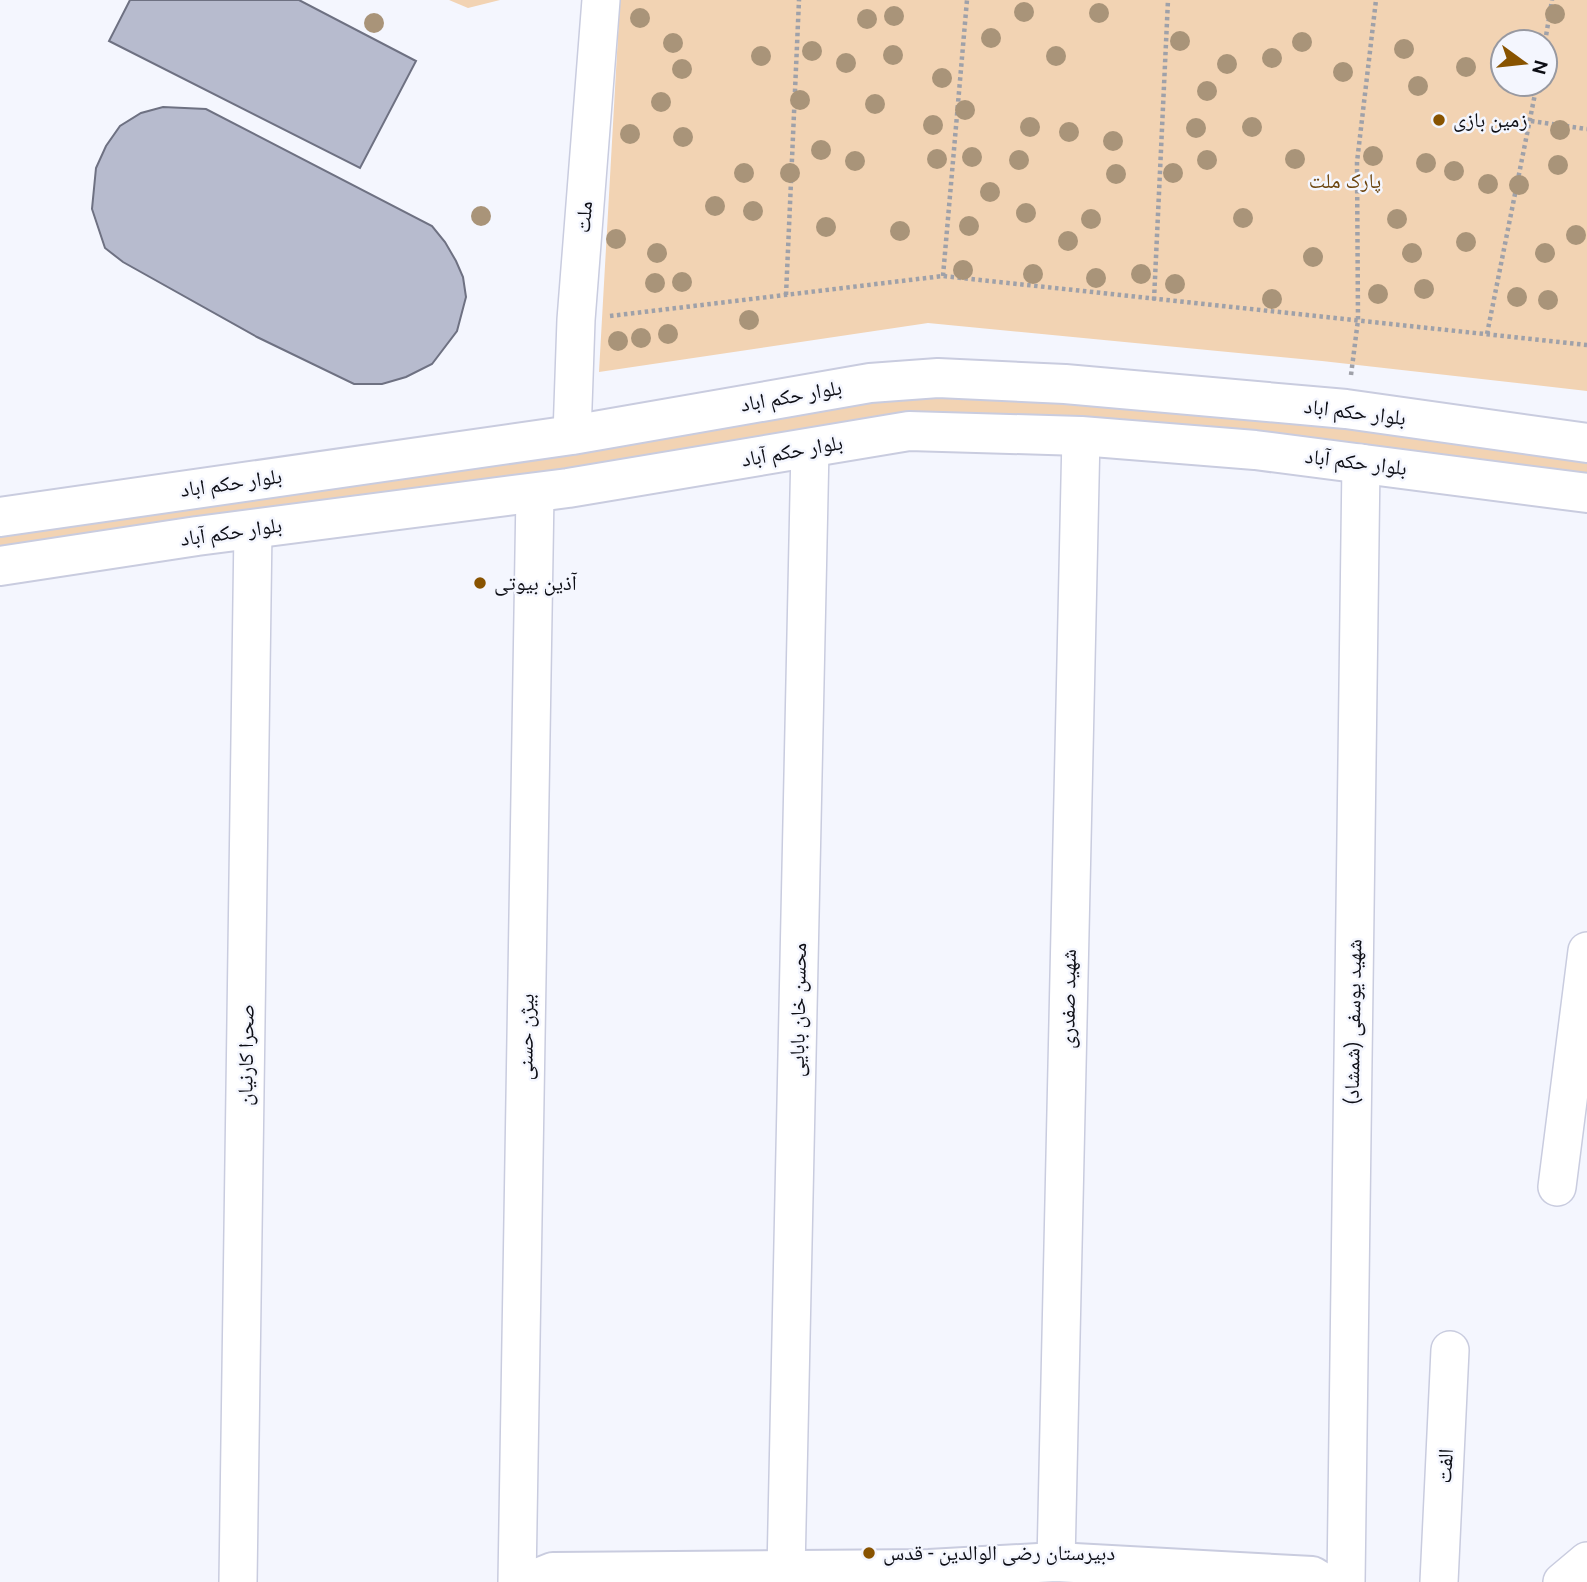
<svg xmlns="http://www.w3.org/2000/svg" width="1587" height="1582" font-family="Ubuntu,'Noto Naskh Arabic',sans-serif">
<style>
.green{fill:#f2d3b3;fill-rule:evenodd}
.building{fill:#b7bbce;stroke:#6e7182;stroke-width:2}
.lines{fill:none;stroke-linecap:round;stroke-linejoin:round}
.street-casing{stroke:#c9ccdf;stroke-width:40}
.secondary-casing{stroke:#c9ccdf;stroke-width:42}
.path{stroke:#9fa1a9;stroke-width:4.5;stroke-dasharray:3.5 3.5;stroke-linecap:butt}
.street{stroke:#fff;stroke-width:37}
.secondary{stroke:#fff;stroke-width:38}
.tree{fill:#a99479}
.poi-dot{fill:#885300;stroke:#f4f6fe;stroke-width:2.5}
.labels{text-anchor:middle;stroke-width:5;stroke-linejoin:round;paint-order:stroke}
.poi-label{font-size:21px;fill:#0d0e15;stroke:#f4f6fe;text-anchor:start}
.park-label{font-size:21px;fill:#6b440d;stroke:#f4f6fe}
.street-label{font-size:21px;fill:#0d0e15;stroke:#f4f6fe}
</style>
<rect width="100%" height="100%" fill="#f4f6fe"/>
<path class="green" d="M449,0H500L468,8Z
M620,0H1587V391L1322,361L928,323L599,372ZM1503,42H1545V84H1503Z
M870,383L1587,443V493L909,431L0,566V517Z"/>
<path class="building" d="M130,0H299L416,61L360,168L109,41Z
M163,107L206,109L432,226L445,242L456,261L463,277L466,297L457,331L432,364L406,377L382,384H354L257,337L123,262L105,248L92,209L96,168L106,146L120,126L141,113Z"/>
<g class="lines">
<g class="street-casing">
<path id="street" d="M572,435L576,320L601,0
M1557,1187L1587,951
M1056,1562L1081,436
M786,1571L810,448
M238,1582L253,529
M517,1582L535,493
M1346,1582L1361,463
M1439,1582L1450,1350
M1562,1582L1587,1561"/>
</g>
<g class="secondary-casing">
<path id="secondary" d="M0,517L572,435L870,383L938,378L1065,384L1346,409L1587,443
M0,566L197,536L568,488L909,431L1081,436L1255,450L1587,493
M528,1582L553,1572L929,1569L1056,1562L1312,1576L1322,1582"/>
</g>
<path class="path" d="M1545,42L1552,0
M1531,121L1587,129
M943,276L967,0
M786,295L799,0
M1154,300L1168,0
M610,316L943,276L1587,345
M1487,334L1537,84
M1351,375L1358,320L1357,162L1376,0"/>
<use href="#street" class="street"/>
<use href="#secondary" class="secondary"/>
</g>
<g class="tree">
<circle cx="1024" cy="12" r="10"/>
<circle cx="1099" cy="13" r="10"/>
<circle cx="1555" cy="14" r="10"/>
<circle cx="894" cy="16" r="10"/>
<circle cx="640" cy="18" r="10"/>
<circle cx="867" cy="19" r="10"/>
<circle cx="374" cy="23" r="10"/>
<circle cx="991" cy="38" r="10"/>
<circle cx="1180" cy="41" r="10"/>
<circle cx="1302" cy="42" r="10"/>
<circle cx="673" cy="43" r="10"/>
<circle cx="1404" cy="49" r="10"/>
<circle cx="812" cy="51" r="10"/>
<circle cx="893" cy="55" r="10"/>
<circle cx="761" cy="56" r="10"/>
<circle cx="1056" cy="56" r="10"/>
<circle cx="1272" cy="58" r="10"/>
<circle cx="846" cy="63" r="10"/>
<circle cx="1227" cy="64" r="10"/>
<circle cx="1466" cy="67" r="10"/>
<circle cx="682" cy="69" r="10"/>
<circle cx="1343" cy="72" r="10"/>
<circle cx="942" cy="78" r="10"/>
<circle cx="1418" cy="86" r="10"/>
<circle cx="1207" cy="91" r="10"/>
<circle cx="800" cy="100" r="10"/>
<circle cx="661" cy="102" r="10"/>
<circle cx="875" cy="104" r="10"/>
<circle cx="965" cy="110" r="10"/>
<circle cx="933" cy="125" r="10"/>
<circle cx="1030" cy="127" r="10"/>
<circle cx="1252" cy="127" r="10"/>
<circle cx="1196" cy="128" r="10"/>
<circle cx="1560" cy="130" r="10"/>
<circle cx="1069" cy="132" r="10"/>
<circle cx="630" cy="134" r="10"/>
<circle cx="683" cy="137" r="10"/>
<circle cx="1113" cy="141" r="10"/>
<circle cx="821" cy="150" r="10"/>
<circle cx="1373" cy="156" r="10"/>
<circle cx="972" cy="157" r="10"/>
<circle cx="937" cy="159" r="10"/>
<circle cx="1295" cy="159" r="10"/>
<circle cx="1019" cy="160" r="10"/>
<circle cx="1207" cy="160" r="10"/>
<circle cx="855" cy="161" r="10"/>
<circle cx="1426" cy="163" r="10"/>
<circle cx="1558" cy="165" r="10"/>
<circle cx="1454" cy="171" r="10"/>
<circle cx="744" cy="173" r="10"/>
<circle cx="790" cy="173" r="10"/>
<circle cx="1173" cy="173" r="10"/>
<circle cx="1116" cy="174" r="10"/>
<circle cx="1488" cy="184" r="10"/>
<circle cx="1519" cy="185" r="10"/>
<circle cx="990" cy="192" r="10"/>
<circle cx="715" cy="206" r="10"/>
<circle cx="753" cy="211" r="10"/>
<circle cx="1026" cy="213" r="10"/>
<circle cx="481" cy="216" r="10"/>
<circle cx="1243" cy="218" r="10"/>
<circle cx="1091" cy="219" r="10"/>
<circle cx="1397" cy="219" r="10"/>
<circle cx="969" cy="226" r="10"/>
<circle cx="826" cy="227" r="10"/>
<circle cx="900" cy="231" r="10"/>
<circle cx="1576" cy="235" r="10"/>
<circle cx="616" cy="239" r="10"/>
<circle cx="1068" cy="241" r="10"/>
<circle cx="1466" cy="242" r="10"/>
<circle cx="657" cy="253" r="10"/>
<circle cx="1412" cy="253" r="10"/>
<circle cx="1545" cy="253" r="10"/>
<circle cx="1313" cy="257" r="10"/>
<circle cx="963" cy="270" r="10"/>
<circle cx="1033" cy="274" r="10"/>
<circle cx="1141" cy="274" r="10"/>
<circle cx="1096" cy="278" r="10"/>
<circle cx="682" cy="282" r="10"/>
<circle cx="655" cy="283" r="10"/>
<circle cx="1175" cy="284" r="10"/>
<circle cx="1424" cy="289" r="10"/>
<circle cx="1378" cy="294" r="10"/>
<circle cx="1517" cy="297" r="10"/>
<circle cx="1272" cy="299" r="10"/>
<circle cx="1548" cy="300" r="10"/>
<circle cx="749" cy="320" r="10"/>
<circle cx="668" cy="334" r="10"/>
<circle cx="641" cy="338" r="10"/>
<circle cx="618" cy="341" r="10"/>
</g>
<g class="poi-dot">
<circle cx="1439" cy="120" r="7"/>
<circle cx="480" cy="583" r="7"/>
<circle cx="869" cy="1553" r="7"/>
</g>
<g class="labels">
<g class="poi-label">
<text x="1453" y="127">زمین بازی</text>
<text x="494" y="590">آذین بیوتی</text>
<text x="883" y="1560">دبیرستان رضی الوالدین - قدس</text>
</g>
<g class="park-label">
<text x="1345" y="188">پارک ملت</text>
</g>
<g class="street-label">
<text transform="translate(584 217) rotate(-86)" y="7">ملت</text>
<text transform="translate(791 396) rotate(-10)" y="7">بلوار حکم اباد</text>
<text transform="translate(1355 412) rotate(7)" y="7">بلوار حکم اباد</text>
<text transform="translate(792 451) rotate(-10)" y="7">بلوار حکم آباد</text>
<text transform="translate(1356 462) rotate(7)" y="7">بلوار حکم آباد</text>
<text transform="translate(231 483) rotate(-8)" y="7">بلوار حکم اباد</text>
<text transform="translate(231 532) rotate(-8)" y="7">بلوار حکم آباد</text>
<text transform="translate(1068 999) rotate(-89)" y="7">شهید صفدری</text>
<text transform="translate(798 1010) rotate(-89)" y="7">محسن خان بابایی</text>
<text transform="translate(1353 1022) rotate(-89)" y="7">شهید یوسفی (شمشاد)</text>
<text transform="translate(526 1037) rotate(-89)" y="7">بیژن حسنی</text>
<text transform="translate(246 1055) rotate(-89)" y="7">صحرا کارنیان</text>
<text transform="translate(1445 1466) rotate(-87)" y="7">الفت</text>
</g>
</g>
<g transform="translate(1524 63) rotate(105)"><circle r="33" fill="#f4f6fe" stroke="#9899a1" stroke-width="2"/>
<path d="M0-5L12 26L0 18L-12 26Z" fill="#885300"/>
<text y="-10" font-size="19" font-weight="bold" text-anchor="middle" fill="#0d0e15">N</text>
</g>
</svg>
